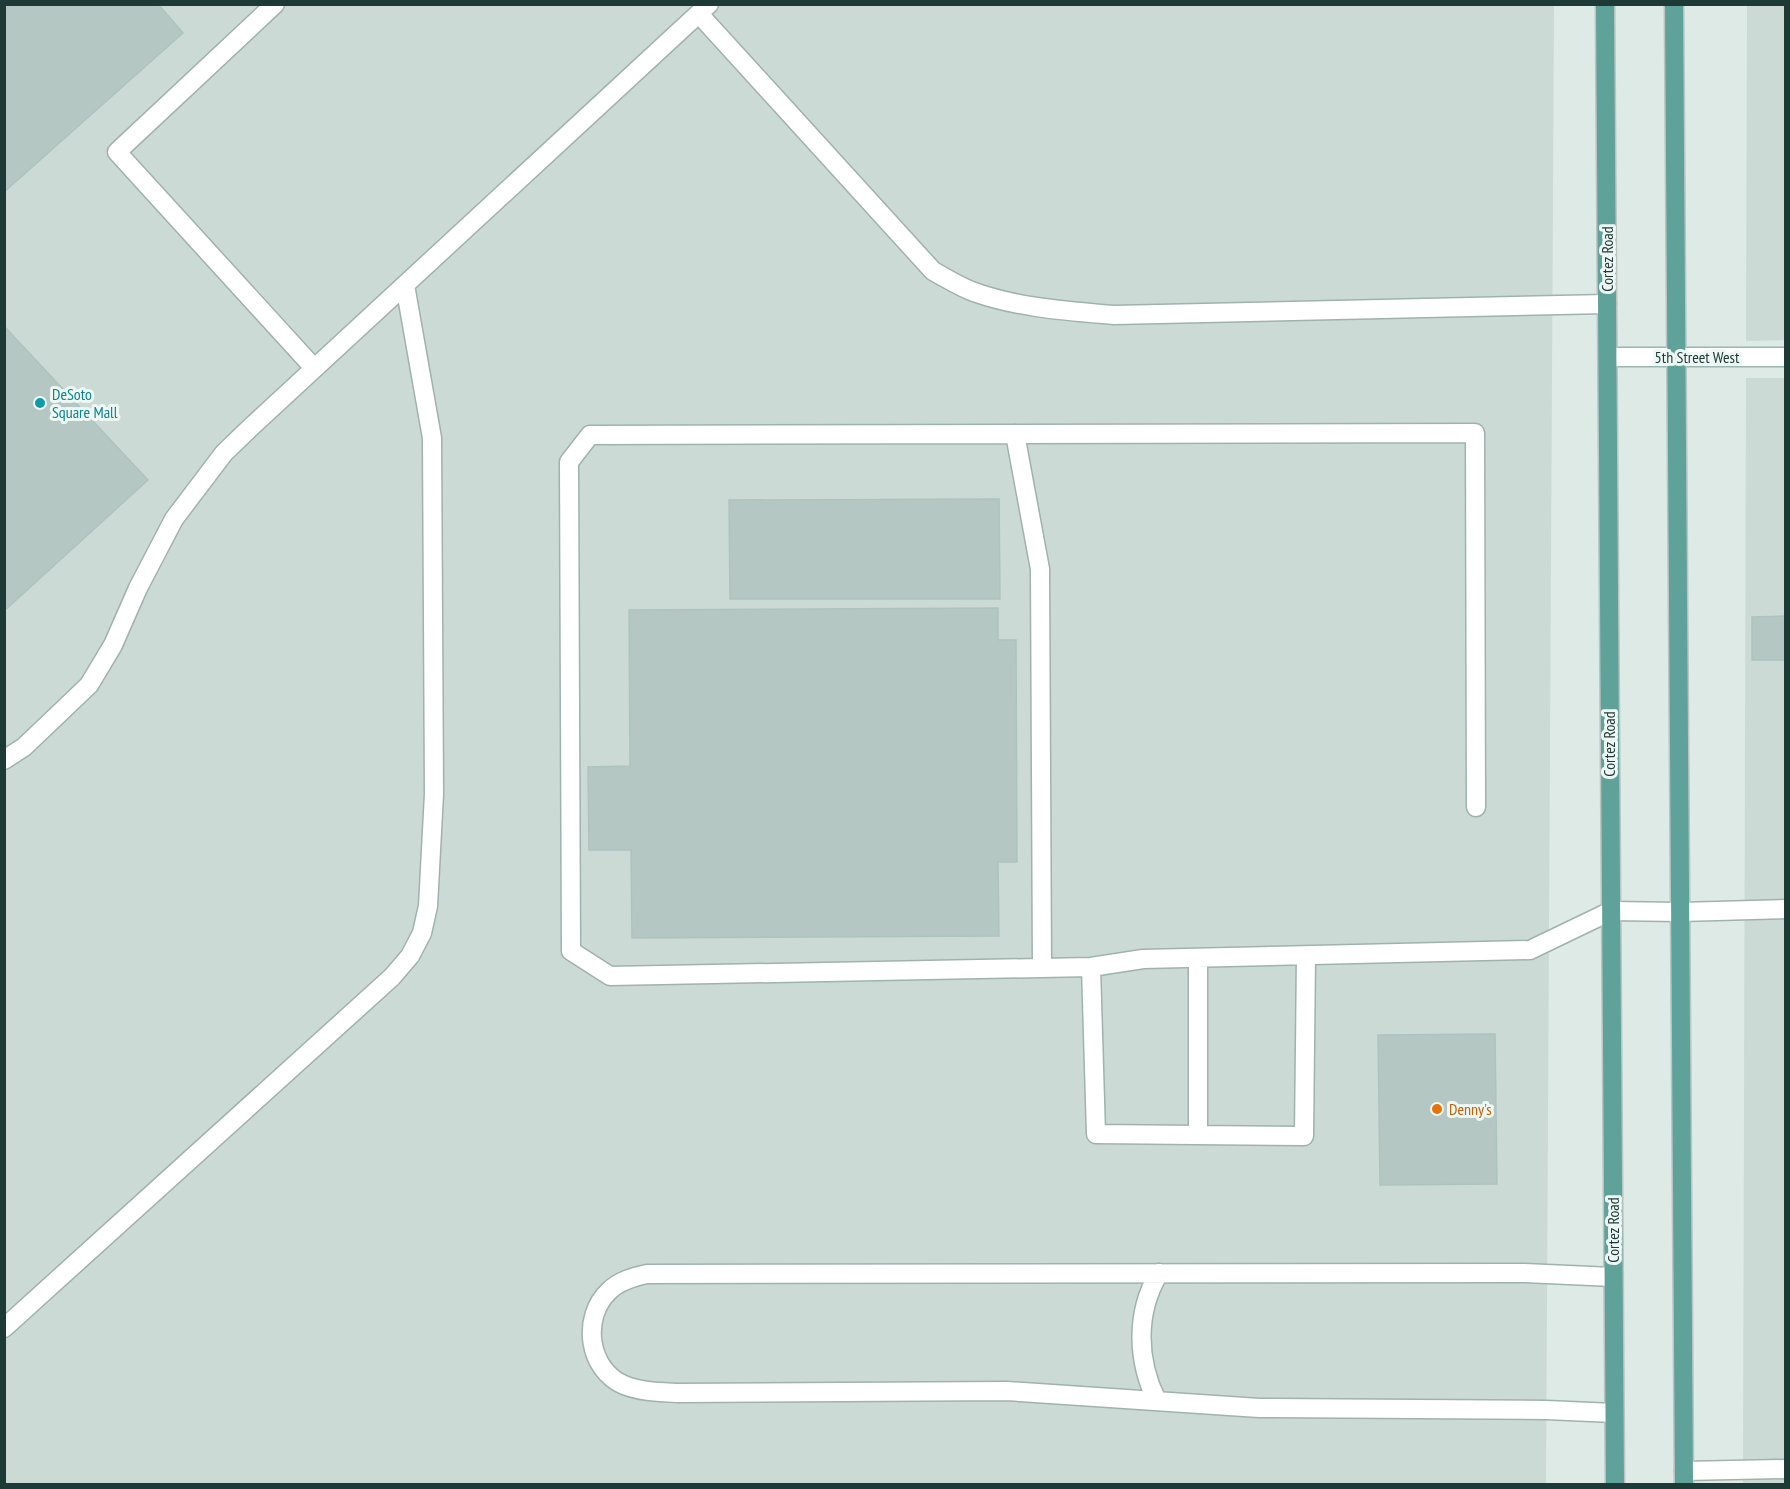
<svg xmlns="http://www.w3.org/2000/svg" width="1790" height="1489" font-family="'PT Sans Narrow',sans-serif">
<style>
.built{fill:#cbdad5}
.building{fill:#b5c7c2;stroke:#afc3be;stroke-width:1.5}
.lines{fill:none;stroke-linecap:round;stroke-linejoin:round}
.lane-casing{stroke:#a0b2ae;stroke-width:21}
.street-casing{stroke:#a0b2ae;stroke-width:21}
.secondary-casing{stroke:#9cb6b0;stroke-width:21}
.primary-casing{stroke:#bcc4c3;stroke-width:21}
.lane{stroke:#fff;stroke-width:18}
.street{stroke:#fff;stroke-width:18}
.secondary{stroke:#fff;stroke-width:18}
.primary{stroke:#5fa29a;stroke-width:18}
.culture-dot{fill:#0f9aa8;stroke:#edf7f3;stroke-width:2}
.food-dot{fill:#e8710a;stroke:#edf7f3;stroke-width:2}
.labels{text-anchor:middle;stroke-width:6;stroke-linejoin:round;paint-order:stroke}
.street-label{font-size:16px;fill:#1e3a36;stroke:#edf7f3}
.culture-label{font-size:16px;fill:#0d838f;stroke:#edf7f3;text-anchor:start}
.food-label{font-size:16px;fill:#c56008;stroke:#edf7f3;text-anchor:start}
</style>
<rect width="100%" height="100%" fill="#ddeae6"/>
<path class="built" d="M5,5H1554L1546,1484H5Z
M1747,5H1785V340L1746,341Z
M1746,378H1785L1786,1484H1743Z"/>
<path class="building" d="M4,4H158L183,33L4,192Z
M4,326L148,480L4,611Z
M999,499L1000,599H730L729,500Z
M998,608V640H1016L1017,862H998L999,936L632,938L631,850H589L588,767L630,766L629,610Z
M1786,616V660H1752V617Z
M1495,1034L1497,1184L1380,1185L1378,1035Z"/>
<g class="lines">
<g class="lane-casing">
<path id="lane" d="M275,4L117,152L314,368
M699,14L933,271C946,278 960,287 974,292C1019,308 1067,311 1114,315L1607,304
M1015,434L1040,569L1042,968
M4,760L24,747L89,685L113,645L138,588L174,519L224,453L251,427L709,4
M1476,807L1475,433L590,435L569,462L571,951L610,976L1091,967L1143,959L1530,950L1611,911
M1680,912L1786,909
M1198,958V1135
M1091,967L1096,1134L1304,1136L1306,956
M1613,1277L1524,1273L647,1274C633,1277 619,1281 609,1291C581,1317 588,1370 624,1385C641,1392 661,1392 679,1393L1007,1391L1259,1408L1546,1410L1614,1413
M4,1328L392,977L410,956L422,933L428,906L434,794L432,438L405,285
M1157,1401C1137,1361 1135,1313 1159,1273
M1684,1471L1786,1469"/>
</g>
<g class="street-casing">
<path id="street" d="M1611,911L1680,912"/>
</g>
<g class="secondary-casing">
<path id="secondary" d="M1608,357H1786"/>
</g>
<g class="primary-casing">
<path id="primary" d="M1605,4L1615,1484
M1674,4L1684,1484"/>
</g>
<use href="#lane" class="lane"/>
<use href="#street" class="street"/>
<use href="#secondary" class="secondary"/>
<use href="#primary" class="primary"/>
</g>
<circle class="culture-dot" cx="40" cy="403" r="6"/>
<circle class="food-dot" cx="1437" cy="1109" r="6"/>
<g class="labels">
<g class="street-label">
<text transform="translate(1607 259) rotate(-90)" y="6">Cortez Road</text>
<text x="1697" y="363">5th Street West</text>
<text transform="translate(1609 744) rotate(-90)" y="6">Cortez Road</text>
<text transform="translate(1613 1230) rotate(-90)" y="6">Cortez Road</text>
</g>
<g class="culture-label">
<text x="52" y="400">DeSoto<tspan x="52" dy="18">Square Mall</tspan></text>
</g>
<g class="food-label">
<text x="1449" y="1115">Denny's</text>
</g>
</g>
<rect width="1790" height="1489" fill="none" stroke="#1e3a36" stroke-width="12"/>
</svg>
